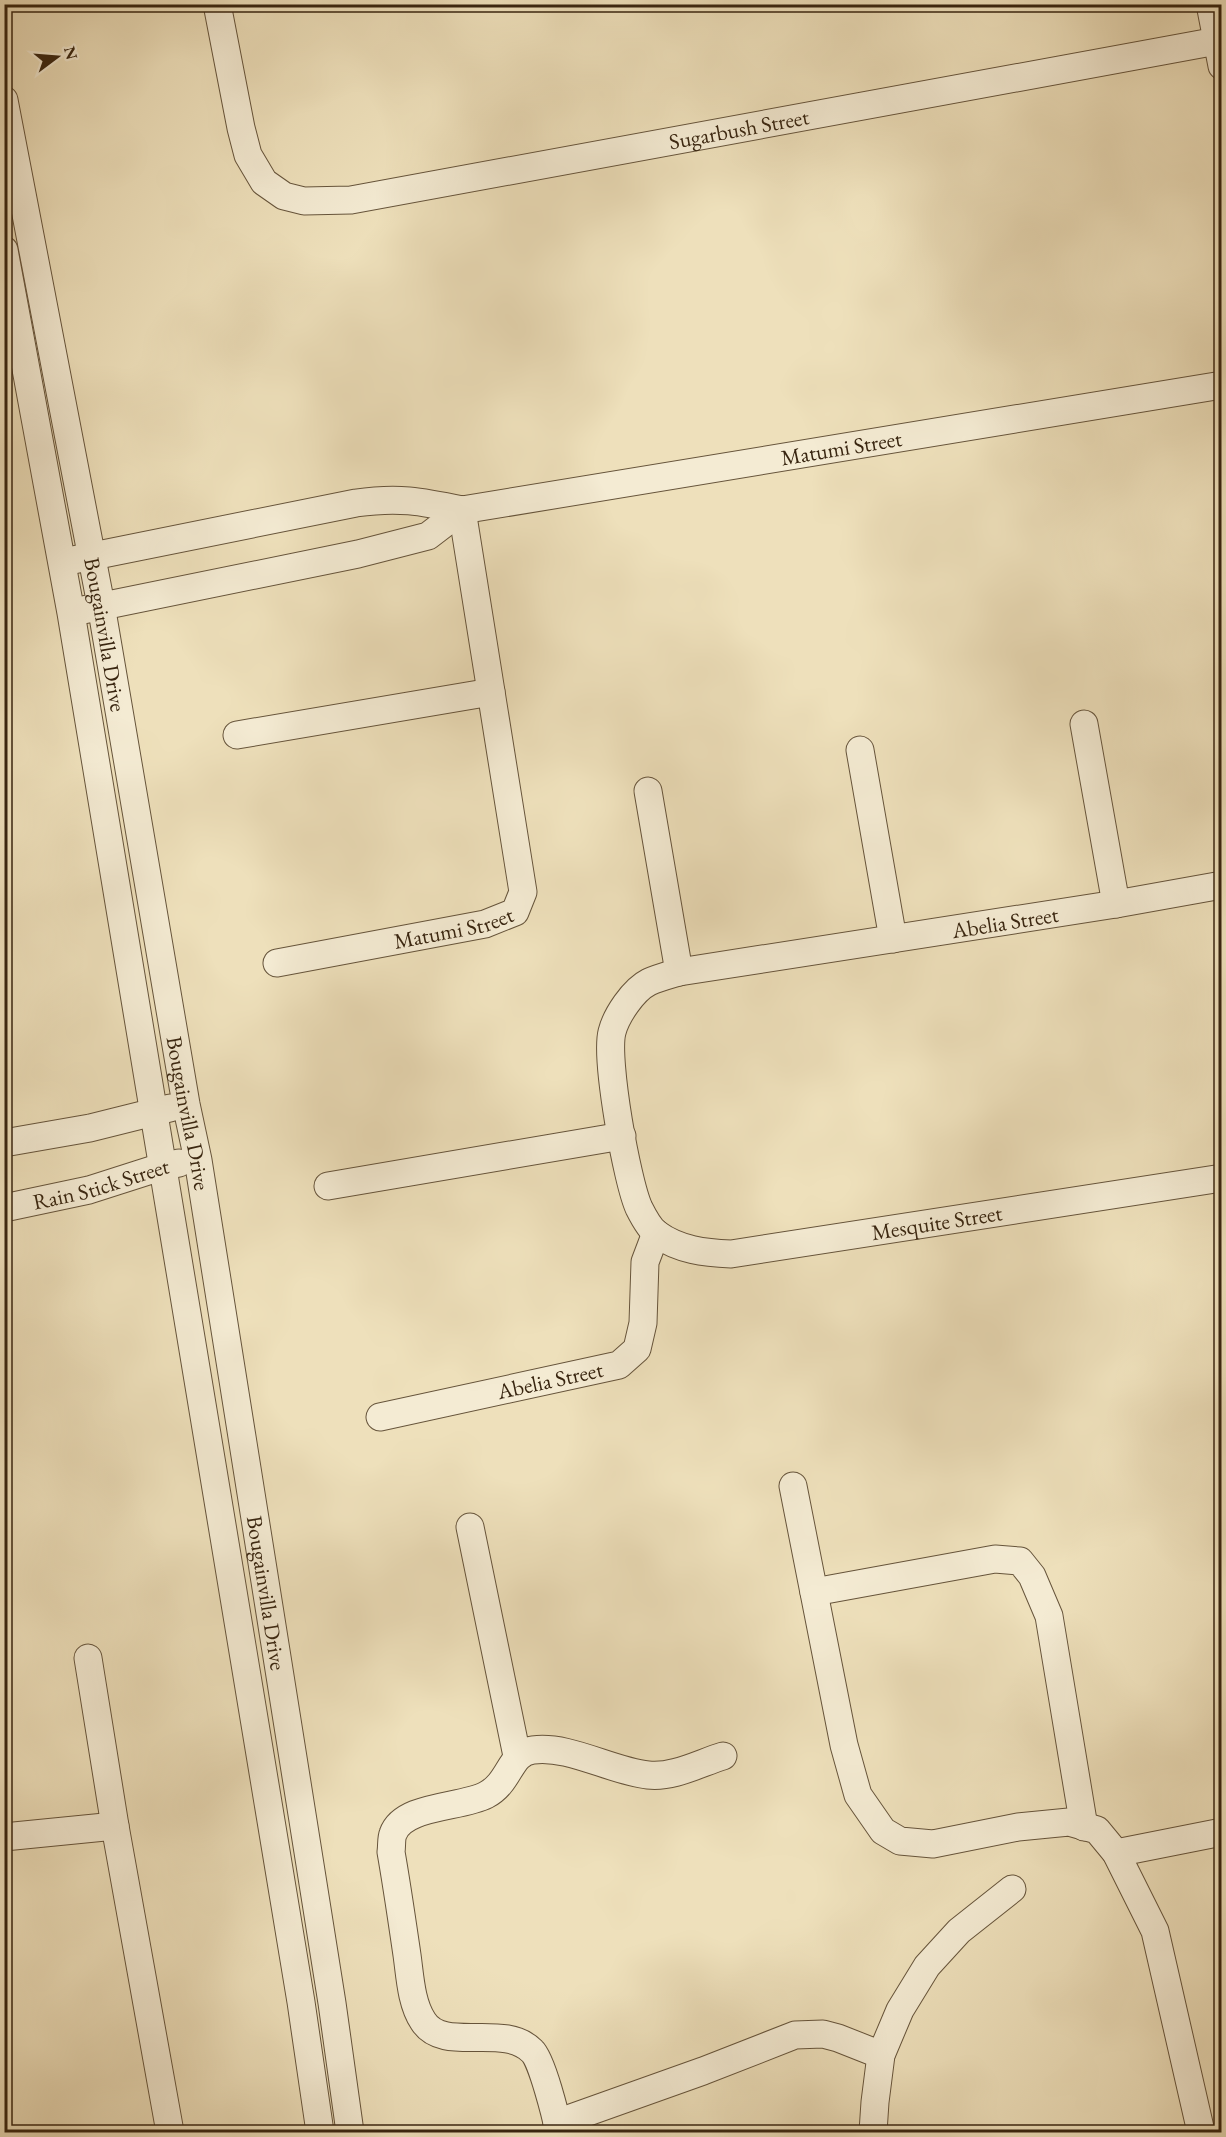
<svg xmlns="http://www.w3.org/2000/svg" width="1226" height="2137" font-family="'EB Garamond',serif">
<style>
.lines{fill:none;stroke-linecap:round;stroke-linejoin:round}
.street-casing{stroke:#66543b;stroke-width:29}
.street{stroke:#f4ebd3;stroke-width:27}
.labels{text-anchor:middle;stroke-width:6;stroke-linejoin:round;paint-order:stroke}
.street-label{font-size:22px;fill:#382510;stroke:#f4ebd3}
</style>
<rect width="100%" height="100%" fill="#eee0bb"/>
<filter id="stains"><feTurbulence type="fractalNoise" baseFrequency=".00333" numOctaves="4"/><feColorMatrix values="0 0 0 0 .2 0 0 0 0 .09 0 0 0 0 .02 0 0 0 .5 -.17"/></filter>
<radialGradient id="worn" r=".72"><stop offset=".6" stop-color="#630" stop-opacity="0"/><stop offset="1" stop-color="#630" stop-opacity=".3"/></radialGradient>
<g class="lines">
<g class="street-casing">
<g id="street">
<path id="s1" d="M217,4L241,128L248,155L264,182L284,196L304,201L351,200L1217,41"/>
<path d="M1210,4L1222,66"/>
<path id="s2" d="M4,100L101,605L186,1104L198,1160L332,2003L350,2132"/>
<path d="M4,250L71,613L301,2002L320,2132"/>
<path id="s3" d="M73,560L356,503C398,497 420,501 462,510L1222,385"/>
<path d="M83,610L358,554L428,536L462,510"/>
<path d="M1084,724L1116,904"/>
<path d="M237,735L491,692"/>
<path d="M860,750L893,939"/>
<path d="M648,791L679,972"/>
<path id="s4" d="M1222,885L1116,904L679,972C669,975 658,978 649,982C633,990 616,1016 612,1032C605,1059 627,1182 639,1208C643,1216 650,1229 657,1234C679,1250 705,1253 731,1254L1222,1178"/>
<path id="s5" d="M277,963L485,924L515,912L523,892L462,510"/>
<path d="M4,1143L90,1128L170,1108"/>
<path d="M328,1186L622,1136"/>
<path id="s6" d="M4,1208L89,1190L164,1166L179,1163"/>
<path id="s7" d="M380,1417L619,1365L637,1349L643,1323L645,1262L656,1233"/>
<path d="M793,1486L844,1745L858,1795L883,1831L900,1841L933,1844L1018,1827L1069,1822L1097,1830L1116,1853L1155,1931L1201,2132"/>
<path d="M470,1527L517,1756"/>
<path d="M814,1592L995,1559L1020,1561L1032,1576L1049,1616L1084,1827"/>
<path d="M88,1658L115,1826L170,2132"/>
<path d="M4,1837L115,1826"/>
<path d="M1116,1853L1222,1832"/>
<path d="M557,2123L703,2071L795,2035L823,2034L838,2038L881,2055"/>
<path d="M559,2132C556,2117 542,2060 532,2051C504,2022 443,2054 423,2021C411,2003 410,1976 407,1955C402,1921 397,1886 391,1852C392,1846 391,1839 393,1834C403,1805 461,1808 486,1795C511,1782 509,1753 533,1750C569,1745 611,1771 648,1775C673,1778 700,1763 723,1756"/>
<path d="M873,2132L875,2102L881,2055L900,2010L927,1966L959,1931L1012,1889"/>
</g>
</g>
<use href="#street" class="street"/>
</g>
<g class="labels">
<g class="street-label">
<text dy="8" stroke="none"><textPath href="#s1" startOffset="672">Sugarbush Street</textPath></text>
<text dy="8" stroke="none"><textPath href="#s3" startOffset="780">Matumi Street</textPath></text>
<text dy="8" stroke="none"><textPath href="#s2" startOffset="544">Bougainvilla Drive</textPath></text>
<text transform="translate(1005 922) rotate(-9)" y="8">Abelia Street</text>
<text dy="8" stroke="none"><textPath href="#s5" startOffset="180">Matumi Street</textPath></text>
<text dy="8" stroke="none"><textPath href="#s2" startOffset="1030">Bougainvilla Drive</textPath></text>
<text dy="8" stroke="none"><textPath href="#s6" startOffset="100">Rain Stick Street</textPath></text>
<text dy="8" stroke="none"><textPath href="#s4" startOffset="1142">Mesquite Street</textPath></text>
<text dy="8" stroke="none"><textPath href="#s7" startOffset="174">Abelia Street</textPath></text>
<text dy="8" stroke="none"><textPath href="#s2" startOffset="1516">Bougainvilla Drive</textPath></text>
</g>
</g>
<rect width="1226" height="2137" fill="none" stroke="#eee0bb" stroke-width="24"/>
<rect x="6" y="6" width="1214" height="2125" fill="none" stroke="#382510" stroke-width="3"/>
<rect x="12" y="12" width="1202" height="2113" fill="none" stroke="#382510" stroke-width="1.5"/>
<g transform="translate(57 57) rotate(74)" stroke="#f4ebd3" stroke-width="4.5" paint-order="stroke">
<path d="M0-4.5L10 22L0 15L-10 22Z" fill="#382510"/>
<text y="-9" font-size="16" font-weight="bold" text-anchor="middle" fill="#382510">N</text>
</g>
<rect width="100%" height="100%" filter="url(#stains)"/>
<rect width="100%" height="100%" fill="url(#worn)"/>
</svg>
